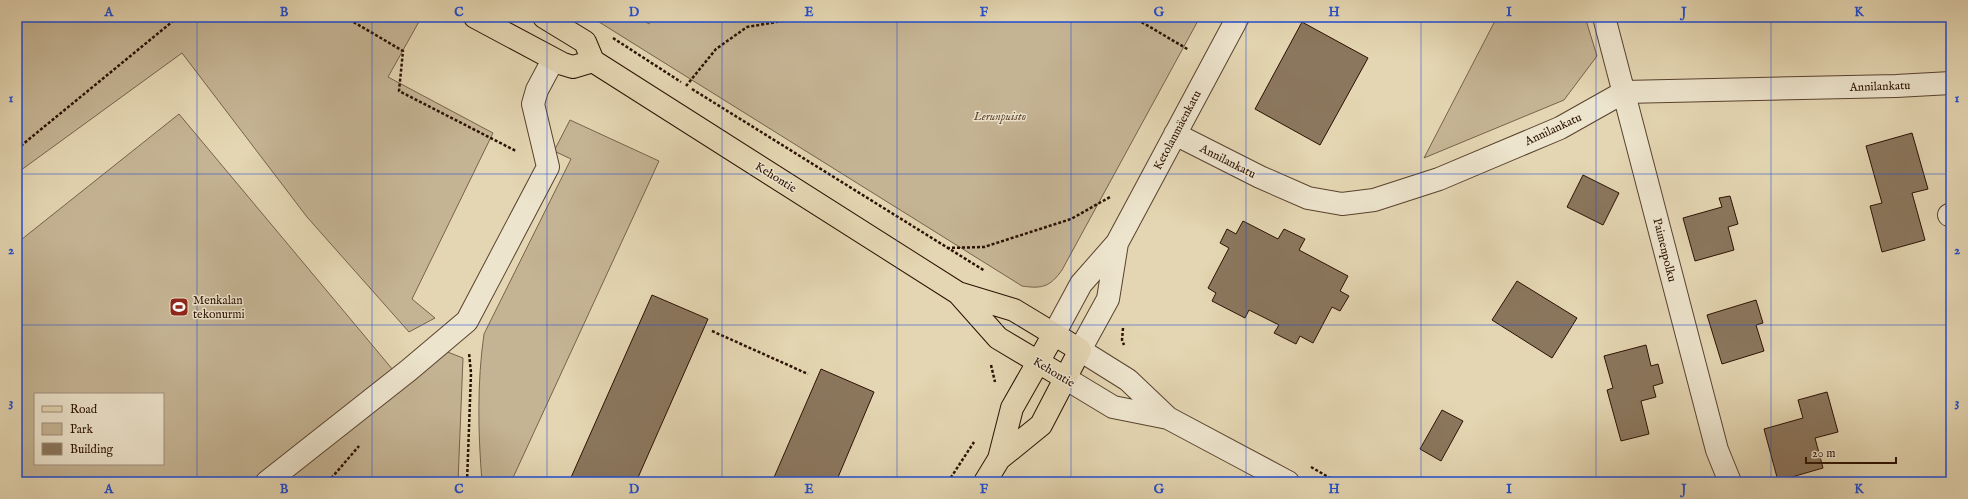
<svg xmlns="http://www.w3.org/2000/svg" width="1968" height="499" font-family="'IM FELL English',serif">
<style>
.green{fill:#c5b494;stroke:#78624b;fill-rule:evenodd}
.building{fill:#8b775e;stroke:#2b1002}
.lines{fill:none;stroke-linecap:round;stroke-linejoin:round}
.minor-casing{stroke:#59422e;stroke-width:24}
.major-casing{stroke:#2b1002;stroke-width:24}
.path{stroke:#2b1002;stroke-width:2.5;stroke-dasharray:3 2;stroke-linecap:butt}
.minor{stroke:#ede4cd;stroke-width:22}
.major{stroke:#e4d6b2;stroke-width:22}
.grid{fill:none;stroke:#1d4ed8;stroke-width:1;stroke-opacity:0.55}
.labels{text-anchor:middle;stroke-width:3;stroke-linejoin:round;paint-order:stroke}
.street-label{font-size:12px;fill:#2b1002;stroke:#ede4cd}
.park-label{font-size:12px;font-style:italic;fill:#614935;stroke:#ede4cd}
.poi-label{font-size:12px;fill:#2b1002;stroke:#ede4cd;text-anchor:start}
.neatline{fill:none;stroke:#1d4ed8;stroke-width:1.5}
.grid-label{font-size:13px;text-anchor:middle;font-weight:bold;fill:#1d4ed8}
</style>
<rect width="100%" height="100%" fill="#e4d6b2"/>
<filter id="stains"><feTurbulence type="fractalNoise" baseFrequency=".005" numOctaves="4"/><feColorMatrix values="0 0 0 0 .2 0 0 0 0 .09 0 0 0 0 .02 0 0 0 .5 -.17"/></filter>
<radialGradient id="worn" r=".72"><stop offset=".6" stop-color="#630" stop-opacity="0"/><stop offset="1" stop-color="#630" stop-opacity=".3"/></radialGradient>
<path class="green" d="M17,17L421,18L388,77L493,133L412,299L435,318L409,332L307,217L182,53L17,173Z
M591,17H638L649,24L653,17H1200L1062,270C1050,287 1042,289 1022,286Z
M1497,17H1585L1597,56L1564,100L1424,158Z
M179,114L393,370L250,482H17V243ZM35,394H163V464H35Z
M570,120L659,161L511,482H482C478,433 477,382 484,334L571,159L554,151Z
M445,351L463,358L458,482H285Z"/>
<path class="building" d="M1302,22L1368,58L1320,145L1255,109Z
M1912,133L1928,189L1912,193L1925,240L1882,252L1870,206L1882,203L1866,146Z
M1583,175L1619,193L1603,225L1567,207Z
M1730,196L1738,224L1728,227L1734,250L1695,261L1683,218L1722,207L1719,198Z
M1243,221L1278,239L1284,229L1305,239L1299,250L1348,276L1340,291L1349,296L1340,311L1332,307L1313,343L1300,336L1296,344L1274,333L1279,325L1249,310L1245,318L1212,301L1216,293L1208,288L1229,248L1220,243L1227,229L1236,234Z
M1517,281L1577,318L1552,358L1492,320Z
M652,295L708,319L636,482H569Z
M1756,300L1763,323L1756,325L1764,351L1722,364L1707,315Z
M1646,345L1651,366L1658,364L1663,383L1653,386L1656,397L1641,401L1649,434L1621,441L1607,390L1613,388L1604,356Z
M821,369L874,392L836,482H772Z
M1827,392L1838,432L1815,438L1823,468L1778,481L1764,429L1803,418L1798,400Z
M1442,410L1463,421L1441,461L1420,449Z"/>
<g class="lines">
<g class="minor-casing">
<path id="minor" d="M1604,17L1717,450L1730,482
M1175,134L1260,177L1308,198L1342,204L1374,200L1439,179L1560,128L1624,92L1896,86L1951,83
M1949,215L1951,214
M1117,243L1108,299L1080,350L1128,380L1168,418L1288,482
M1054,334L1081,284L1117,243L1238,17
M1065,378L1113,407L1168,418
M267,482L409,370L467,321L548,167L533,104L537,90L553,60"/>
</g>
<g class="major-casing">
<path id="major" d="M475,17L563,64L573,67L593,61
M544,17L585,42L593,61L958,293L998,338L1065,378
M958,293L1014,310L1080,350L1041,425L999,459
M985,482L999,459L1012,408L1054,334"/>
</g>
<path class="path" d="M345,17L403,51L399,91L516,151
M1133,17L1189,50
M613,38L681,82
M686,86L716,49L747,27L806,17
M692,89L985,271
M17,149L178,17
M947,248L984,247L1071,219L1110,197
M1123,328L1122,340L1124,345
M712,331L808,374
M991,365L995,382
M1311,467L1337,482
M328,482L359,446
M467,482L471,373L469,353
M948,482L974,442"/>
<use href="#minor" class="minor"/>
<use href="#major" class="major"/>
</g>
<path class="grid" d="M197,17V482M372,17V482M547,17V482M722,17V482M897,17V482M1071,17V482M1246,17V482M1421,17V482M1596,17V482M1771,17V482M17,174H1951M17,325H1951"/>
<defs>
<g id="stadium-square" transform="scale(1)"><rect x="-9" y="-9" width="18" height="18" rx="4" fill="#8f2418" stroke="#ede4cd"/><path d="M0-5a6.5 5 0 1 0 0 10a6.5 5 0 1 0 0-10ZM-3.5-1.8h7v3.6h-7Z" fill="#fff"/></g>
</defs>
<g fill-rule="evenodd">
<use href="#stadium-square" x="179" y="307"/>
</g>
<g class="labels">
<g class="street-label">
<text transform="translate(1880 86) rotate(-2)" y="4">Annilankatu</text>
<text transform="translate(1553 129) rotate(-25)" y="4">Annilankatu</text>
<text transform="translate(1177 130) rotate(-62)" y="4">Ketolanmäenkatu</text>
<text transform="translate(1228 161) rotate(27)" y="4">Annilankatu</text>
<text transform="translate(776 177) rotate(32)" y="4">Kehontie</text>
<text transform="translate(1665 250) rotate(76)" y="4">Paimenpolku</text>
<text transform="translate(1054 372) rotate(31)" y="4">Kehontie</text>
</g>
<g class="park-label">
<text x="1000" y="120">Lerunpuisto</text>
</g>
<g class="poi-label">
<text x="193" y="304">Menkalan<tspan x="193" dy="14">tekonurmi</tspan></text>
</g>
</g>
<rect width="1968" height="499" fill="none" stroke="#e4d6b2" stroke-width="44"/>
<rect x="34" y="393" width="130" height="72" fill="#ede4cd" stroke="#9f8f7c"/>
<rect x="42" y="406" width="20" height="6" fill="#e4d6b2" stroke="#9f8f7c"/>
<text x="70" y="413" font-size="12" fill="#2b1002">Road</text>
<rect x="42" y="423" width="20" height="12" fill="#c5b494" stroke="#9f8f7c"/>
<text x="70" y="433" font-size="12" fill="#2b1002">Park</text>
<rect x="42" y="443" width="20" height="12" fill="#8b775e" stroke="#9f8f7c"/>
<text x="70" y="453" font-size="12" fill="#2b1002">Building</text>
<path d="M1806 457v6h90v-6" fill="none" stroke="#2b1002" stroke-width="2"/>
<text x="1812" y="457" font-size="12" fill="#2b1002" stroke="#ede4cd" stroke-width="3" paint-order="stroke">20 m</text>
<rect x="22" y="22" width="1924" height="455" class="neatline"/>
<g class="grid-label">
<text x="109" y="16">A</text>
<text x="284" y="16">B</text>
<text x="459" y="16">C</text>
<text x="634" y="16">D</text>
<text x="809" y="16">E</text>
<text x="984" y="16">F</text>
<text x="1159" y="16">G</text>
<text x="1334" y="16">H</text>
<text x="1509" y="16">I</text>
<text x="1684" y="16">J</text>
<text x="1859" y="16">K</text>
<text x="11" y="102">1</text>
<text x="1957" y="102">1</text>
<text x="11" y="254">2</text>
<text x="1957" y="254">2</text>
<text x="11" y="406">3</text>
<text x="1957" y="406">3</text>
<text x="109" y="493">A</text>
<text x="284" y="493">B</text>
<text x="459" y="493">C</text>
<text x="634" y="493">D</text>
<text x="809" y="493">E</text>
<text x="984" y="493">F</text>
<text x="1159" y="493">G</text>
<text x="1334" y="493">H</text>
<text x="1509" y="493">I</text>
<text x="1684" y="493">J</text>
<text x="1859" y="493">K</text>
</g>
<rect width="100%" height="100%" filter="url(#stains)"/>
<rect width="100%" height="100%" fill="url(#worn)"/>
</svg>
